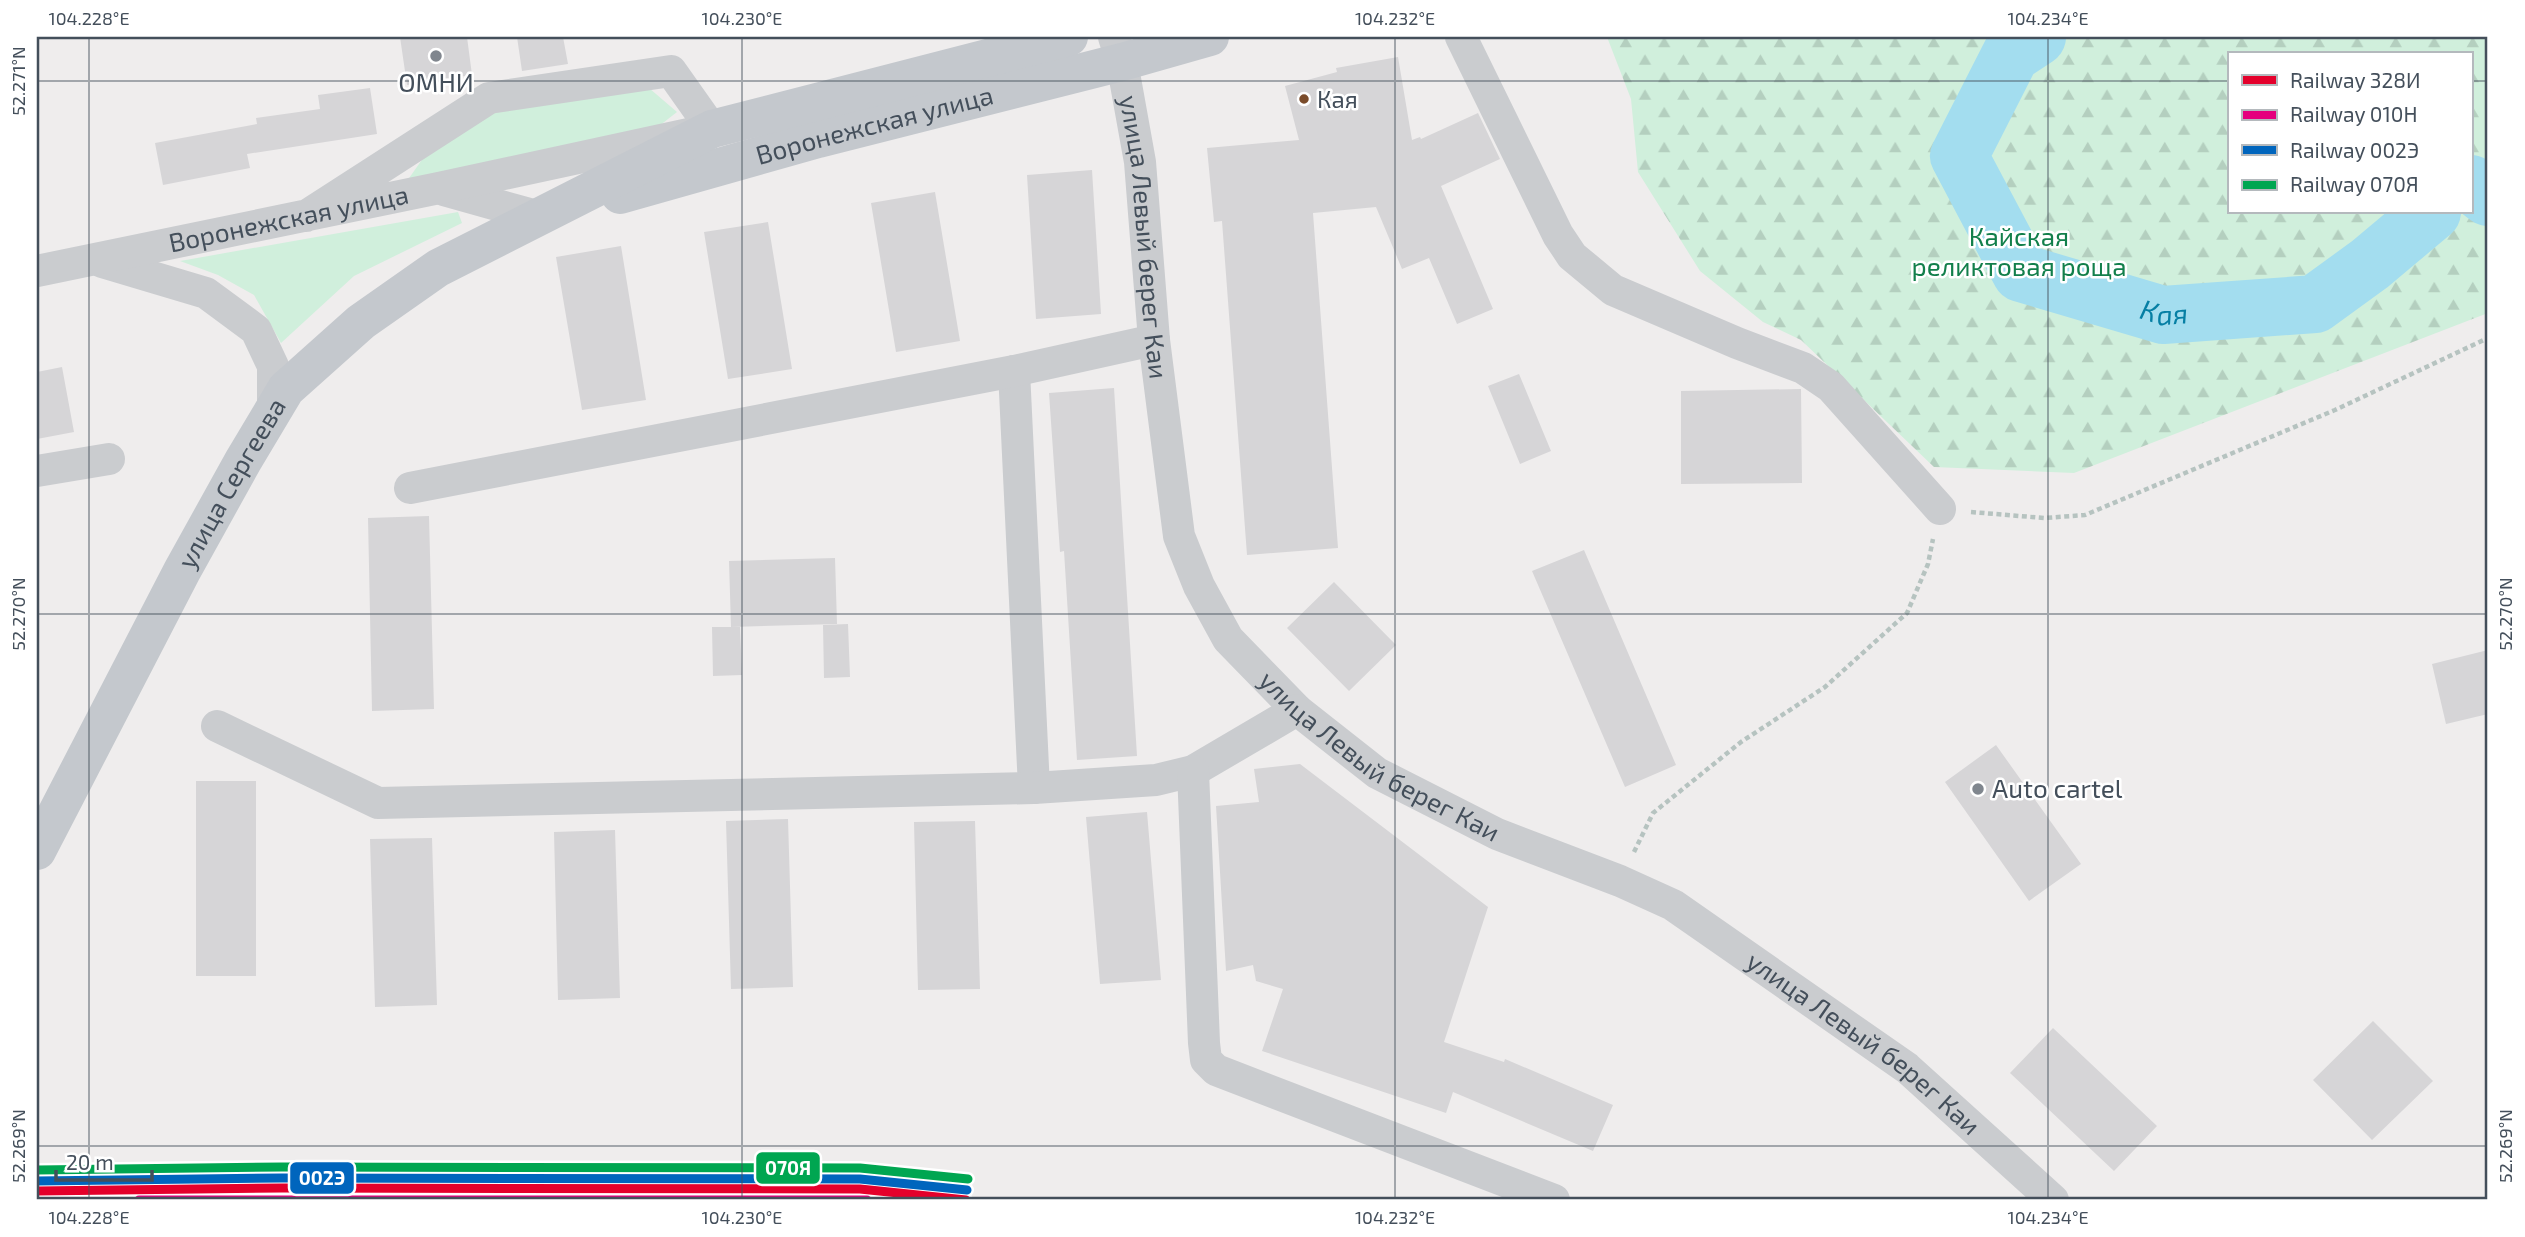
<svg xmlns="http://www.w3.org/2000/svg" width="2525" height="1237" font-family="'Exo 2',sans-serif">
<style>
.green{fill:#d0efdc}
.forest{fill:url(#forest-firs);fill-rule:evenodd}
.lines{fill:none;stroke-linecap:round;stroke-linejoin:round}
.river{stroke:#a3ddef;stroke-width:58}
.building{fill:#d6d5d7}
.path{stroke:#b6c3c0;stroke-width:4.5;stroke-dasharray:5 3.5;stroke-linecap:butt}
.minor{stroke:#cacccf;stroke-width:32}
.major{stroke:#c4c8cd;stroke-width:38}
.rail-1-casing{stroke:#fff;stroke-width:14}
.rail-2-casing{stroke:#fff;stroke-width:14}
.rail-3-casing{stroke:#fff;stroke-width:14}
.rail-4-casing{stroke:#fff;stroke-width:14}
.rail-1{stroke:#e4002b;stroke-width:9}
.rail-2{stroke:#e5007d;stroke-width:9}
.rail-3{stroke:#0065bd;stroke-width:9}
.rail-4{stroke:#00a651;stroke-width:9}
.ticks{fill:none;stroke:#444f5b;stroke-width:2;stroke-opacity:0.45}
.poi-dot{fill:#80868e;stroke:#fff;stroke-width:2.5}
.bus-dot{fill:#7a4b2a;stroke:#fff;stroke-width:2.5}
.labels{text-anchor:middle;stroke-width:5;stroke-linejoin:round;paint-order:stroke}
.bus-label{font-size:24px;fill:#444f5b;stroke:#fff;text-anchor:start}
.poi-label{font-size:26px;fill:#444f5b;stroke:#fff}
.street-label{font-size:26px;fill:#444f5b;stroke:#fff}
.park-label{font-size:26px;fill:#127f4b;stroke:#fff}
.water-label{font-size:28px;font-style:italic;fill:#067fa4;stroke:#fff}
.line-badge{stroke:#fff;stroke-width:2.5}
.badge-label{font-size:19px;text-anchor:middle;font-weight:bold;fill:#fff}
.neatline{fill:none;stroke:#444f5b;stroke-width:2.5}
.ticks-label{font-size:18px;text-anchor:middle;fill:#444f5b}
</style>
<defs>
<pattern id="forest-firs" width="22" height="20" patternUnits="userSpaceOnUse" patternTransform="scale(1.75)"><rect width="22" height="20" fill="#d0efdc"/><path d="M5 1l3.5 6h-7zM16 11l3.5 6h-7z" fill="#b4cfbf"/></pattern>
</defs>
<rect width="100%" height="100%" fill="#efeded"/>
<path class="green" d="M649,88L677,112L654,130L407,181L426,154L480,115Z
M458,212L462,223L354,276L281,343L254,295L218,275L180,261Z"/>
<path class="forest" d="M1607,37H2488V313L2074,473L1934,467L1801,340L1763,322L1700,271L1638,172L1631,99ZM2229,54H2471V212H2229Z"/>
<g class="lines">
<g class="river">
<path id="s1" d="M2037,37L2011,54L1959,156L2021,273L2163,315L2315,304L2370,264L2432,212"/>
<path d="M2471,184L2488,197"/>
</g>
</g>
<path class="building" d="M400,37H467L472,75L407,85Z
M517,37H563L568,64L522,71Z
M1398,57L1412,140L1420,137L1421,139L1478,113L1500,159L1441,186L1493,309L1457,324L1429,258L1402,269L1376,207L1313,213L1338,548L1247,555L1222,221L1214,222L1207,148L1299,140L1285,86L1337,72L1336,68Z
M370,88L377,134L247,154L250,168L163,185L155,143L257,124L256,118L320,109L318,95Z
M1092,170L1101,314L1036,319L1027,175Z
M935,192L960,341L896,352L871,203Z
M768,222L792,369L728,379L704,232Z
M621,246L646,400L582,410L556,257Z
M62,367L74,432L37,439V372Z
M1519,374L1551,451L1520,464L1488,386Z
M1114,388L1137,756L1077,760L1064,551L1060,552L1049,393Z
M1801,389L1802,483L1681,484V391Z
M429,516L434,709L372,711L368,518Z
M1584,550L1676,765L1625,787L1532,571Z
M835,558L837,624L731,627L729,561Z
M1334,582L1396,645L1349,691L1287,628Z
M848,624L850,677L824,678L823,625Z
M712,627H740L742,675L713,676Z
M2488,650V714L2446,724L2432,664Z
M1996,745L2081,864L2029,901L1945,782Z
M1300,764L1488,907L1444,1042L1504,1062L1505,1059L1613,1105L1593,1151L1453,1092L1446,1113L1262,1051L1283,989L1256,981L1253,965L1226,971L1216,806L1259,802L1254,769Z
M196,781H256V976H196Z
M1147,812L1161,980L1100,984L1086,817Z
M788,819L793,987L731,989L726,821Z
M975,821L980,989L918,990L914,822Z
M615,830L620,998L558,1000L554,832Z
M432,838L437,1005L375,1007L370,839Z
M2373,1021L2433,1081L2372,1140L2313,1080Z
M2053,1028L2157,1126L2114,1171L2010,1073Z"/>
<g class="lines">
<path class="path" d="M1971,512L2044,518L2085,515L2335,410L2488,338
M1634,852L1653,813L1741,742L1825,687L1907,613L1928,564L1933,539"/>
<g class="minor">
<path id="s2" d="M1114,37L1122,62L1140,162L1154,340L1179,536L1199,586L1228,639L1297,710L1377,773L1497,834L1620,881L1673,905L1907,1068L2053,1200"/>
<path d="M1461,37L1558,235L1572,256L1613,290L1737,343L1803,368L1831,387L1940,509"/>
<path d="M444,190L540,217"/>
<path d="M102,262L206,293L256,330L273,366V412"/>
<path id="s3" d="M37,271L439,188L712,129L671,71L489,98L306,216"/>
<path d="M1014,371L1034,788"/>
<path d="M37,471L109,459"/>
<path d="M410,488L1014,371L1154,340"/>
<path d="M217,726L378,803L1034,788L1156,780L1193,771L1297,710"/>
<path d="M1193,771L1204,1043L1206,1060L1216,1070L1554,1200"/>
</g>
<g class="major">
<path id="s4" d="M620,195L818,139L1122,62L1210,37"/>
<path id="s5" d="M37,851L182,571L243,461L286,389L361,322L438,268L712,129L1069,37"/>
</g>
<g class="rail-1-casing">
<path id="rail-1" d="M37,1191L282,1188L860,1189L966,1200"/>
</g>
<g class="rail-2-casing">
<path id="rail-2" d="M139,1200H867"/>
</g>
<g class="rail-3-casing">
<path id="rail-3" d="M37,1181L282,1178L860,1179L967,1190"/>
</g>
<g class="rail-4-casing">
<path id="rail-4" d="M37,1170L282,1167L860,1168L968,1179"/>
</g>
<use href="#rail-1" class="rail-1"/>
<use href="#rail-2" class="rail-2"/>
<use href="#rail-3" class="rail-3"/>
<use href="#rail-4" class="rail-4"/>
</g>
<path class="ticks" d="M89,37V1200M742,37V1200M1395,37V1200M2048,37V1200M37,81H2229M2471,81H2488M37,614H2488M37,1146H2488"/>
<g class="poi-dot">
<circle cx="436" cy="56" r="7"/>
<circle cx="1978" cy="789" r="7"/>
</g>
<circle class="bus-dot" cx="1304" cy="99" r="6"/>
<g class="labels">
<g class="bus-label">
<text x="1317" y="108">Кая</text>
</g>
<g class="poi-label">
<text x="436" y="92">ОМНИ</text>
<text x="1992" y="798" text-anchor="start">Auto cartel</text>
</g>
<g class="street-label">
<text dy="9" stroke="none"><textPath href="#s4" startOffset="264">Воронежская улица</textPath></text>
<text dy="9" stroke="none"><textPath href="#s3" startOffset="257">Воронежская улица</textPath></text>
<text dy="9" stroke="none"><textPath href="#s2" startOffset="203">улица Левый берег Каи</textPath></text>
<text dy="9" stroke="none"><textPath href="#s5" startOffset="416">улица Сергеева</textPath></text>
<text dy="9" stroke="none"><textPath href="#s2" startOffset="812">улица Левый берег Каи</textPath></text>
<text dy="9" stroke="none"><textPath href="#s2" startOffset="1379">улица Левый берег Каи</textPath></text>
</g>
<g class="park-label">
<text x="2019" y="246">Кайская<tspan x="2019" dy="30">реликтовая роща</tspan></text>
</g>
<g class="water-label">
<text dy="10" stroke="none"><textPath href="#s1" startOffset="427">Кая</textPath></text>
</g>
</g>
<g class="line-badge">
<rect x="755" y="1151" width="66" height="34" rx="7" fill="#00a651"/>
<rect x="289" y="1161" width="66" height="34" rx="7" fill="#0065bd"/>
</g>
<g class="badge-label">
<text x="788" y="1175">070Я</text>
<text x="322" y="1185">002Э</text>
</g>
<rect width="2525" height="1237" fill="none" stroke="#ffffff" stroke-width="77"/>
<rect x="2228" y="52" width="245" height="161" fill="#ffffff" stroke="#b4b9bd" stroke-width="2"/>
<rect x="2242" y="75" width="35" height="10" fill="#e4002b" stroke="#b4b9bd" stroke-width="2"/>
<text x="2290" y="88" font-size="21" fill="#444f5b">Railway 328И</text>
<rect x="2242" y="110" width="35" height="10" fill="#e5007d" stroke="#b4b9bd" stroke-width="2"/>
<text x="2290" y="122" font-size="21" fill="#444f5b">Railway 010Н</text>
<rect x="2242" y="145" width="35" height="10" fill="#0065bd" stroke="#b4b9bd" stroke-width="2"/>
<text x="2290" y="158" font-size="21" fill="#444f5b">Railway 002Э</text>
<rect x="2242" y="180" width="35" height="10" fill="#00a651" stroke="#b4b9bd" stroke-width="2"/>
<text x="2290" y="192" font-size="21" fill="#444f5b">Railway 070Я</text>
<path d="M56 1170v10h96v-10" fill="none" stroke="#444f5b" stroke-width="3.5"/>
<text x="66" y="1170" font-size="21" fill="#444f5b" stroke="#ffffff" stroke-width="5" paint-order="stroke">20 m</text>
<rect x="38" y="38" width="2448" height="1160" class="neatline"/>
<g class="ticks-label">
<text x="89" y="25">104.228°E</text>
<text x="742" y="25">104.230°E</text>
<text x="1395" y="25">104.232°E</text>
<text x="2048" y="25">104.234°E</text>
<text transform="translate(19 81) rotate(-90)" y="6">52.271°N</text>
<text transform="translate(19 614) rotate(-90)" y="6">52.270°N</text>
<text transform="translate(2506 614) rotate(-90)" y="6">52.270°N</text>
<text transform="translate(19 1146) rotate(-90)" y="6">52.269°N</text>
<text transform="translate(2506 1146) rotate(-90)" y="6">52.269°N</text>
<text x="89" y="1224">104.228°E</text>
<text x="742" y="1224">104.230°E</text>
<text x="1395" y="1224">104.232°E</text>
<text x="2048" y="1224">104.234°E</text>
</g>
</svg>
